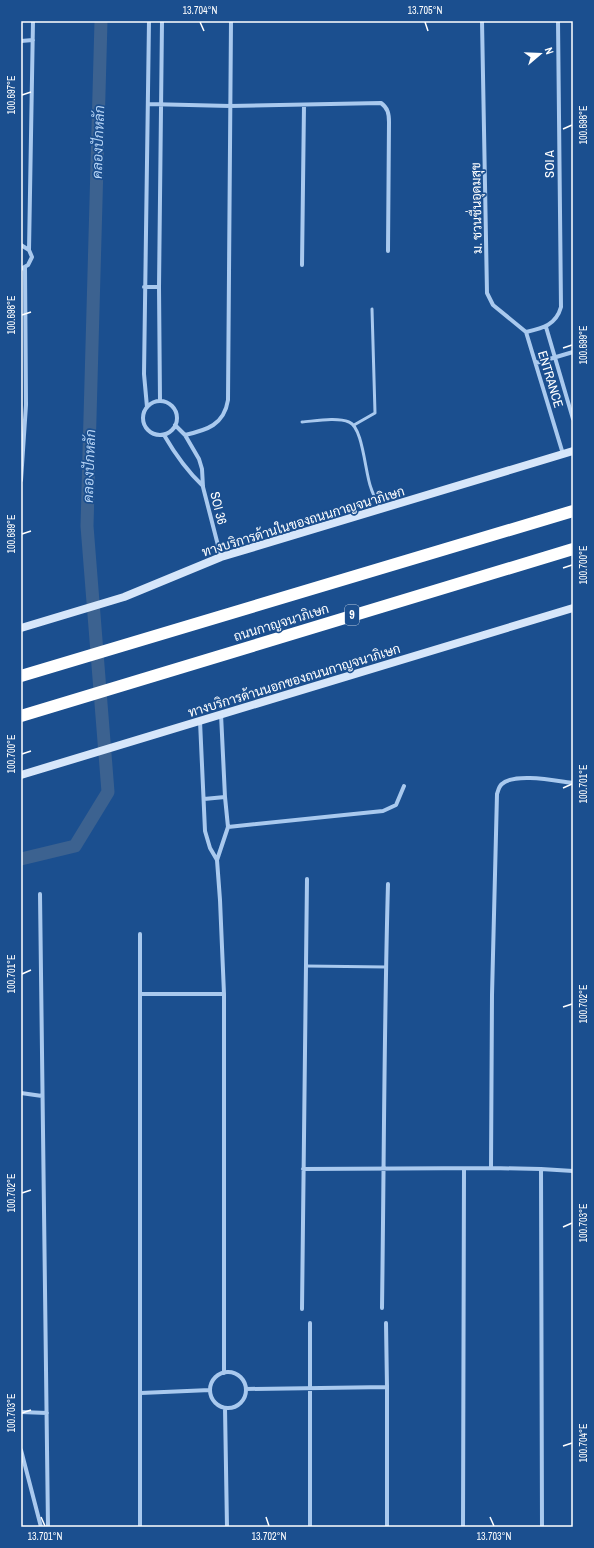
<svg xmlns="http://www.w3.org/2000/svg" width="594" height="1548" font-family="'Archivo Narrow',Sarabun,sans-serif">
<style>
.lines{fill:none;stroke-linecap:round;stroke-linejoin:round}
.canal{stroke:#3c6290;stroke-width:13}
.service{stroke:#a9c9ee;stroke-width:3}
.minor{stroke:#a9c9ee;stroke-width:4}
.secondary{stroke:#d6e6fa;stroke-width:8}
.motorway{stroke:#fff;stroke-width:12}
.ticks{fill:none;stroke:#fff;stroke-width:1.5}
.labels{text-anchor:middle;stroke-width:3.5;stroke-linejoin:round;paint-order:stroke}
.shield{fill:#1b4f8f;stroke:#bbcadd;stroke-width:1}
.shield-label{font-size:12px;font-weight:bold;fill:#fff}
.street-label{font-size:13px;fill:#fff;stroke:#1b4f8f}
.water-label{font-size:14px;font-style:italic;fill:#b5d3f5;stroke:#1b4f8f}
.neatline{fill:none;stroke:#fff;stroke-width:1.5}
.ticks-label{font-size:10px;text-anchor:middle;fill:#fff}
</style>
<rect width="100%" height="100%" fill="#1b4f8f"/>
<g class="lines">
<path class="canal" d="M21,859L75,846L108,792L87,526L101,21"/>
<path class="service" d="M302,422C315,421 337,417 349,422C363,427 365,473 371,488C373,495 377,501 380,507
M354,425L375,413L372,309
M306,966L386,967"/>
<path class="minor" d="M482,21L487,293L493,305L526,332C543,328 556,325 561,307L558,21
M21,41L33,40
M148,104L230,106L381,103C388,108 389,114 389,122L388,251
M21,245L29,250L32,257L28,265L21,269
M29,250L33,21
M302,265L304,105
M144,287H159
M546,327L573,419
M526,332L563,454
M536,363L573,352
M160,401L159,287L162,21
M143 418a17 17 0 1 1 34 0a17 17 0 1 1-34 0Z
M147,407L144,374L149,21
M175,425L185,435L199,459L202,469L203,487L221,557
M164,435C175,454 187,471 203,486
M185,435C207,430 224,425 228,400L231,21
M21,480L26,405L25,268
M200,721L205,831L210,848L217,860L220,900L224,994V1373
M204,799L225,797
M228,827L383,811L396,805L404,786
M217,860L228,827L225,797L221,714
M40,894L48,1527
M140,934V1527
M141,994H224
M21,1093L42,1096
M491,1168L492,995L497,794C498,791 499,786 502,784C515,772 557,781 573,783
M303,1169L491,1168L541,1169L573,1171
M541,1169L542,1527
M382,1308C384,1166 384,1025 388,884
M302,1309L307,879
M386,1323L387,1387V1527
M210 1390a18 18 0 1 1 36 0a18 18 0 1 1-36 0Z
M246,1389L387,1387
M141,1393L210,1390
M225,1408L227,1527
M21,1412L47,1413
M21,1450L41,1527
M310,1527V1323
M463,1527L464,1169"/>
<path class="secondary" d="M21,628L124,597L221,557L573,451
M21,775L573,608"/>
<path class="motorway" d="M21,676L573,511
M21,716L573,549"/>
</g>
<path class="ticks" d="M200,22L204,31M425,22L428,31M22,95L31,92M563,129L572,125M22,315L31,312M563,348L572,345M22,534L31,531M563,568L572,565M22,754L31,751M563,788L572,784M22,974L31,970M563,1007L572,1004M22,1193L31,1190M563,1227L572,1223M22,1413L31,1410M563,1446L572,1443M41,1517L45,1526M266,1517L269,1526M490,1517L494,1526"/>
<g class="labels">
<rect class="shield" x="345" y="605" width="14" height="20" rx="3"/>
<g class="shield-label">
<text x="352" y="619">9</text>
</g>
<g class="street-label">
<text transform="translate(549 164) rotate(-90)" y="5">SOI A</text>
<text transform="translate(476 208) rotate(-91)" y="5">ม. ชวนชื่นอุดมสุข</text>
<text transform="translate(551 379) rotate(73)" y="5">ENTRANCE</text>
<text transform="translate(219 508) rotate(76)" y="5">SOI 36</text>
<text transform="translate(303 521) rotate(-17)" y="5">ทางบริการด้านในของถนนกาญจนาภิเษก</text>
<text transform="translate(281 622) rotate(-17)" y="5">ถนนกาญจนาภิเษก</text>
<text transform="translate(294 680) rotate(-17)" y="5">ทางบริการด้านนอกของถนนกาญจนาภิเษก</text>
</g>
<g class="water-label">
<text transform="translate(98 142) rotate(-88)" y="5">คลองปักหลัก</text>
<text transform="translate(89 466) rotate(-88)" y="5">คลองปักหลัก</text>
</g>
</g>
<rect width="594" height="1548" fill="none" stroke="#1b4f8f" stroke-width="44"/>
<g transform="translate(540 54) rotate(71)" stroke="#1b4f8f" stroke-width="3" paint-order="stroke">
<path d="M0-3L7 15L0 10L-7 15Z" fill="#ffffff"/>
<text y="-6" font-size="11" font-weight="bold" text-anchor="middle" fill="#ffffff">N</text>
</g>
<rect x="22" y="22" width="550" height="1504" class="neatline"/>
<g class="ticks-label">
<text x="200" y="14">13.704°N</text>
<text x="425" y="14">13.705°N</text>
<text transform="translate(11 95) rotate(-90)" y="4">100.697°E</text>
<text transform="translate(583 125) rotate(-90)" y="4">100.698°E</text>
<text transform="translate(11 315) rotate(-90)" y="4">100.698°E</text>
<text transform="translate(583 345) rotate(-90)" y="4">100.699°E</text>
<text transform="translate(11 534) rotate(-90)" y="4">100.699°E</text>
<text transform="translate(583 565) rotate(-90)" y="4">100.700°E</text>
<text transform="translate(11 754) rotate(-90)" y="4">100.700°E</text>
<text transform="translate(583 784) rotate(-90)" y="4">100.701°E</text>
<text transform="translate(11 974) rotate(-90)" y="4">100.701°E</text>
<text transform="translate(583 1004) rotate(-90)" y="4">100.702°E</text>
<text transform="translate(11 1193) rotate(-90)" y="4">100.702°E</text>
<text transform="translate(583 1223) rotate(-90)" y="4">100.703°E</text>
<text transform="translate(11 1413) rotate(-90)" y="4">100.703°E</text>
<text transform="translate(583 1443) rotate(-90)" y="4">100.704°E</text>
<text x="45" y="1540">13.701°N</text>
<text x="269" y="1540">13.702°N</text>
<text x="494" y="1540">13.703°N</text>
</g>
</svg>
